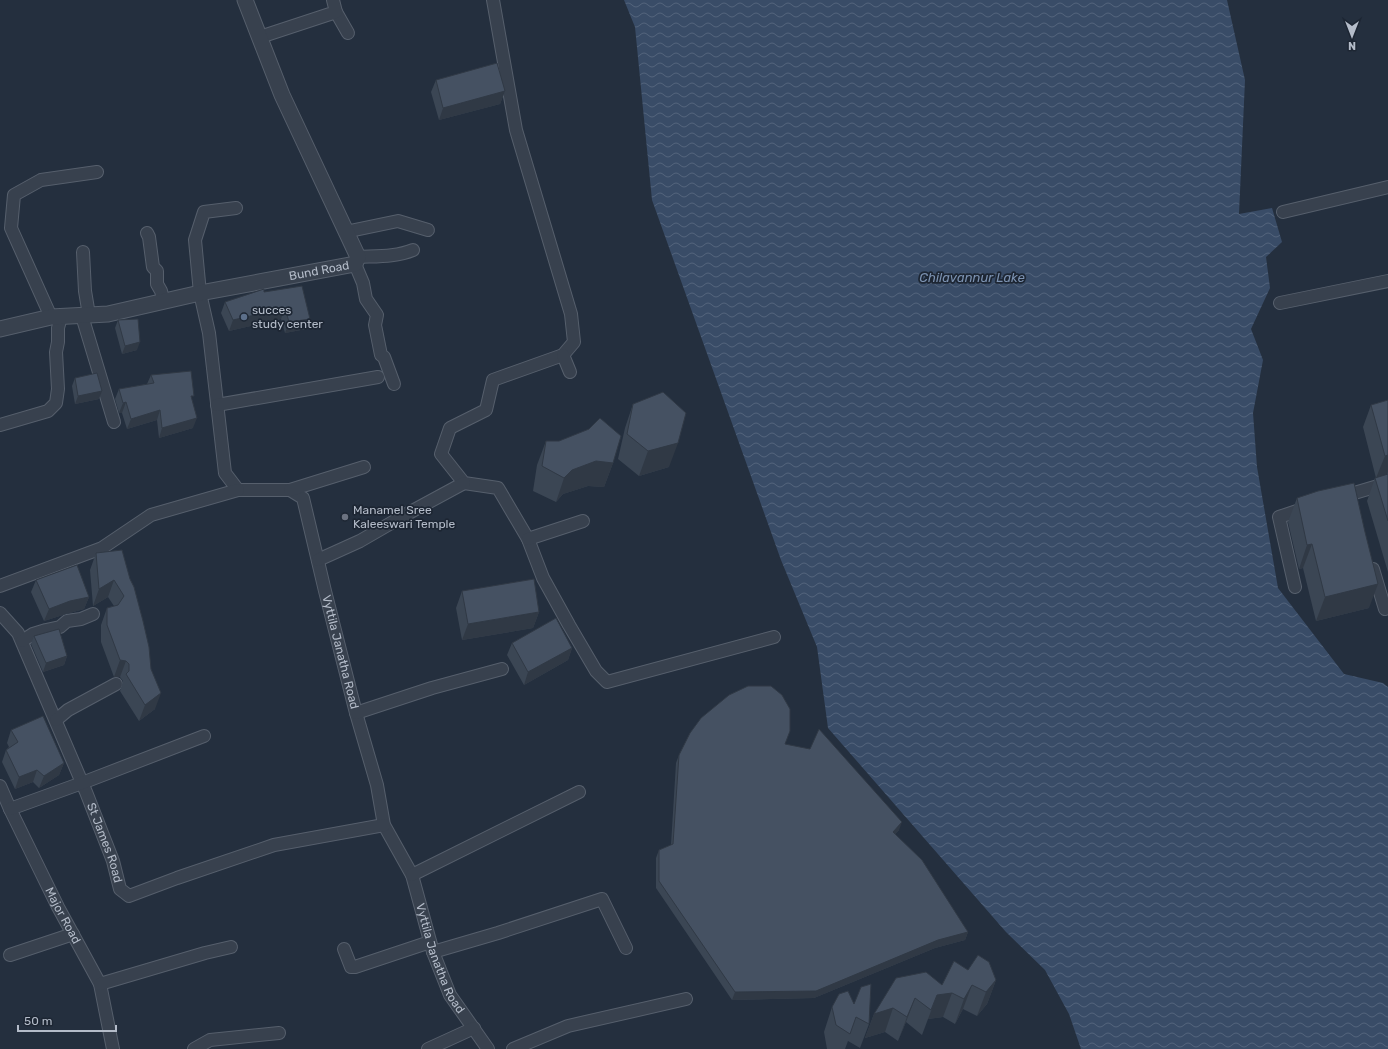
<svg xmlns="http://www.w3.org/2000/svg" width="1388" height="1049" font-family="Rubik,sans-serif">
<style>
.water{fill:url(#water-waves)}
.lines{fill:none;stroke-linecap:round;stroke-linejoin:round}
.minor-casing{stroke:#565f6c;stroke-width:14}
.tertiary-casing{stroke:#565f6c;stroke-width:17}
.minor{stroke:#38414e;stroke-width:12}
.tertiary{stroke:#38414e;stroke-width:15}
.wall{fill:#3b4654}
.shaded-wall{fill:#303945}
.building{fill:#455162;stroke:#303945}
.service-dot{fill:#5c6f8a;stroke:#1d2633;stroke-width:1.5}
.worship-dot{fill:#6b7280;stroke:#1d2633;stroke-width:1.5}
.labels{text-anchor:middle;stroke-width:3.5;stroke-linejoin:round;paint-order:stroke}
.street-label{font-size:12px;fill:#b4bcc9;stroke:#1d2633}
.poi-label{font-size:12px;fill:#b4bcc9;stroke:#1d2633;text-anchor:start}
.water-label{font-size:13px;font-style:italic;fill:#7c92b1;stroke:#1d2633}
</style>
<defs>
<pattern id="water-waves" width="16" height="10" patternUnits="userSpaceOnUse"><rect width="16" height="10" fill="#394c67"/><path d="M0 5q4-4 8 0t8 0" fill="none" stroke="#53647b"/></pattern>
</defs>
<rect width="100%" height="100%" fill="#242f3e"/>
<path class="water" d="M624,0H1227L1245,80L1239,214L1272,208L1282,242L1266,257L1270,288L1251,329L1263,360L1253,413L1257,467L1278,588L1344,674L1383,683L1388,687V1049H1081L1069,1014L1045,970L1006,932L828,728L817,647L781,560L652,200L635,27Z"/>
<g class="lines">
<g class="minor-casing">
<g id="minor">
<path d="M493,0L516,130L571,314L574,342L563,355L493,380L486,410L450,428L441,454L464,483L498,488L528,539L543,578L569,625L596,671L607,682L774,637"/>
<path d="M336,12L348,33"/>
<path d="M260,37L336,12L333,0"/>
<path id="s1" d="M236,208L204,212L195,240L200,293L209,333L225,473L238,490H290L303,498L325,591L356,713L377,785L384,825L412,875L433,952L450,995L488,1049"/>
<path d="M1283,212L1388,187"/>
<path d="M345,232L398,221L428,230"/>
<path d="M147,233L149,237L153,267L157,271V284L161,291L164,302"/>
<path d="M83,252L85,291L89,315"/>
<path d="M358,257C376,256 396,257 413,250"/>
<path d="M355,264L363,283L366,299L377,315L375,325L381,355L384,357L394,384"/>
<path d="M1280,303L1388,281"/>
<path d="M82,316L114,422"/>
<path d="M51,317L11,228L14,195L41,180L97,172"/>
<path d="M563,355L570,372"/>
<path d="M217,405L378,377"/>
<path d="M0,425L48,411L56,403L58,389L56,352L58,342V328L61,317"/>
<path d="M290,490L364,467"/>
<path d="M1341,497L1388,483"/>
<path d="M528,539L583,521"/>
<path d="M318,560L360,541L405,515L464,483"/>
<path d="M1373,569L1385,609"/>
<path d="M0,586L102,548L151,515L238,490"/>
<path d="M1295,587L1279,517L1306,508"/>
<path id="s2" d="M0,613L18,633L86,792L113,861L120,889L129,896L177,878L274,845L384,825"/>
<path d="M22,641L33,634L46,630L60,627L67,621L81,619L93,614"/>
<path d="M356,713L432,688L502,669"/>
<path d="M56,720L68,710L116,684"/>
<path id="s3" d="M0,786L10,809L58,907L100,984L113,1049"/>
<path d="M10,809L82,783L204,736"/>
<path d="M412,875L579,792"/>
<path d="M344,949L351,967H355L430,942"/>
<path d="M433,952L498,933L602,899L626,948"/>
<path d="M10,955L73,934"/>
<path d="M100,984L205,953L231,947"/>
<path d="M194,1049L210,1040L279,1033"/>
<path d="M428,1049L474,1028"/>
<path d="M513,1049L568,1026L686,999"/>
</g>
</g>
<g class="tertiary-casing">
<g id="tertiary">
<path id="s4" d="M0,329L51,317L108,314L200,293L355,264L358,257L282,95L245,0"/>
</g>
</g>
<use href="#minor" class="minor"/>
<use href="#tertiary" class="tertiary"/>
</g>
<path class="wall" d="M436,80L505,91L500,104L439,120L431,92Z
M264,292L310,319L306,329L285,333L281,319L229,331L221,313L225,302Z
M118,320L137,350L122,354L115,328Z
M151,375L192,400L193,428L159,438L157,420L127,429L122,413H119L115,399L119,389L147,384Z
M75,378L99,399L75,404L72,386Z
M1388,400V572L1367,501L1375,478H1376L1363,427L1371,405Z
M633,404L669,467L639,476L618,459L625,428Z
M546,441L613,463L604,487L588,486L563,494L556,502L533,491L537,465Z
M1297,498L1365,532L1369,608L1316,621L1303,568L1299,569L1288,522Z
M122,550L151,669L155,709L139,721L120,691L123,681L120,677H114L101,642V625L107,608L114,606L108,597L93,606L90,570L96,553Z
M36,580L89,597L84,609L66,614L44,621L31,592Z
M462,591L539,612L533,628L462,640L456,608Z
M34,636L67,656L64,665L43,672L31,644Z
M512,643L572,648L568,660L524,685L507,655Z
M11,730L64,763L59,775L39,788L33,782L15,789L2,762L6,750L9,747L7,743Z
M785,744L899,830L895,834L968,932L965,940L935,948L814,998L732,1000L656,888V858L659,850L671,845L676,763L679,755Z
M968,970L996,980L987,1004L977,1016L963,1009L955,1024L943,1017L928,1019L922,1035L906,1022L898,1041L885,1032L865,1038L874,1014L942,985Z
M854,1004L869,1024L860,1048L848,1041L845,1049H827L824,1032L832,1007Z"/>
<path class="shaded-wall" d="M505,91L500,104L439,120L443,108Z
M285,308L281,319L229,331L233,320Z
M310,319L306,329L285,333L289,322Z
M140,342L137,350L122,354L125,346Z
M102,391L99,399L75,404L78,396Z
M126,402L122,413H119L123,403Z
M160,410L157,420L127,429L131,419Z
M197,418L193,428L159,438L162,428Z
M678,443L669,467L639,476L648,451Z
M1388,455V472L1386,476L1376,478L1385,456Z
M596,461L613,463L604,487L588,486L563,494L556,502L564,478L572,470Z
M1312,544L1303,568L1299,569L1307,545Z
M114,580L108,597L93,606L99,589Z
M1378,584L1369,608L1316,621L1325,597Z
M89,597L84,609L66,614L44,621L49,609L70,601Z
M539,612L533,628L462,640L468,624Z
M572,648L568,660L524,685L528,672Z
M67,656L64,665L43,672L46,663Z
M120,660L126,661L120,677H114Z
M161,693L155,709L139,721L145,705Z
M64,763L59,775L39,788L44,776Z
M37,770L33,782L15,789L19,777Z
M902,822L899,830L890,840L893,832Z
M968,932L965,940L935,948L814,998L732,1000L735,992Z
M996,980L987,1004L977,1016L986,992Z
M972,985L963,1009L955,1024L964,999Z
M952,993L943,1017L928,1019L922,1035L937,995Z
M915,998L906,1022L898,1041L907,1017Z
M893,1008L885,1032L865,1038L874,1014Z"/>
<path class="building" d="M497,63L505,91L443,108L436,80Z
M302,286L310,319L289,322L285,308L233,320L225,302L264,289V292Z
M138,319L140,342L125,346L118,320Z
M191,371L194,396H191L197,418L162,428L160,410L131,419L126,402L123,403L119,389L154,383L151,375Z
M97,373L102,391L78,396L75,378Z
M663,392L686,413L678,443L648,451L627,434L633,404Z
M1388,400V455L1385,456L1371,405Z
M600,418L621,436L613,463L596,461L572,470L564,478L542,466L546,441H559L589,429Z
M1388,474V521L1375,478Z
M1354,483L1365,532L1378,584L1325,597L1312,544L1307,545L1297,498L1318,491Z
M122,550L130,579L134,587L143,621L149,647L151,669L161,693L145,705L126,674L129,671V664L126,661L120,660L107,625V608L118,605L124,596L114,580L99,589L96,553Z
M77,565L89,597L70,601L49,609L36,580Z
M534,579L539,612L468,624L462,591Z
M556,618L572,648L528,672L512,643Z
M59,629L67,656L46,663L34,636Z
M748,686H771L782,695L790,709V731L785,744L810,749L819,729L902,822L893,832L922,860L968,932L938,940L816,991L735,992L659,881V850L673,844L679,755L690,733L701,718L729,695Z
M43,716L64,763L44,776L37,770L19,777L6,750L18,742L11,730Z
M978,955L989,962L996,980L986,992L972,985L964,999L952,993L937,995L931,1010L915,998L907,1017L893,1008L874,1014L896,978L926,972L942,985L954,961L968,970Z
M871,984L869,1024L856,1017L850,1034L836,1025L832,1007L839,994L848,991L854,1004L861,987Z"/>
<circle class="service-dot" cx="244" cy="317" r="4"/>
<circle class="worship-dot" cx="345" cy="517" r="4"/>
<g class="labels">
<g class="street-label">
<text dy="4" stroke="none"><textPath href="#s4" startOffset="325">Bund Road</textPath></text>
<text dy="4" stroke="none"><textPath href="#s1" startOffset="544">Vyttila Janatha Road</textPath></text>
<text dy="4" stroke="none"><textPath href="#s2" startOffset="254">St James Road</textPath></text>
<text dy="4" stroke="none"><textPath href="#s3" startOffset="144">Major Road</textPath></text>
<text dy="4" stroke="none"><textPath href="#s1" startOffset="868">Vyttila Janatha Road</textPath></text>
</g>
<g class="poi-label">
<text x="252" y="314">succes<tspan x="252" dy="14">study center</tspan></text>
<text x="353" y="514">Manamel Sree<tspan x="353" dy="14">Kaleeswari Temple</tspan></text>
</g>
<g class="water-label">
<text x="972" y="282">Chilavannur Lake</text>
</g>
</g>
<g transform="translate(1352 36) rotate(180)" stroke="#1d2633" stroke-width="3" paint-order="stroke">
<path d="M0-3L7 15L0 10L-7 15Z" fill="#b4bcc9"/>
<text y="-6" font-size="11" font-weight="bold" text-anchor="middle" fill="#b4bcc9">N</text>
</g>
<path d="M18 1025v6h98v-6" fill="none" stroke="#b4bcc9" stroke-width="2"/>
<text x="24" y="1025" font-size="12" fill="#b4bcc9" stroke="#1d2633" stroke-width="3" paint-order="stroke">50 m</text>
</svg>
